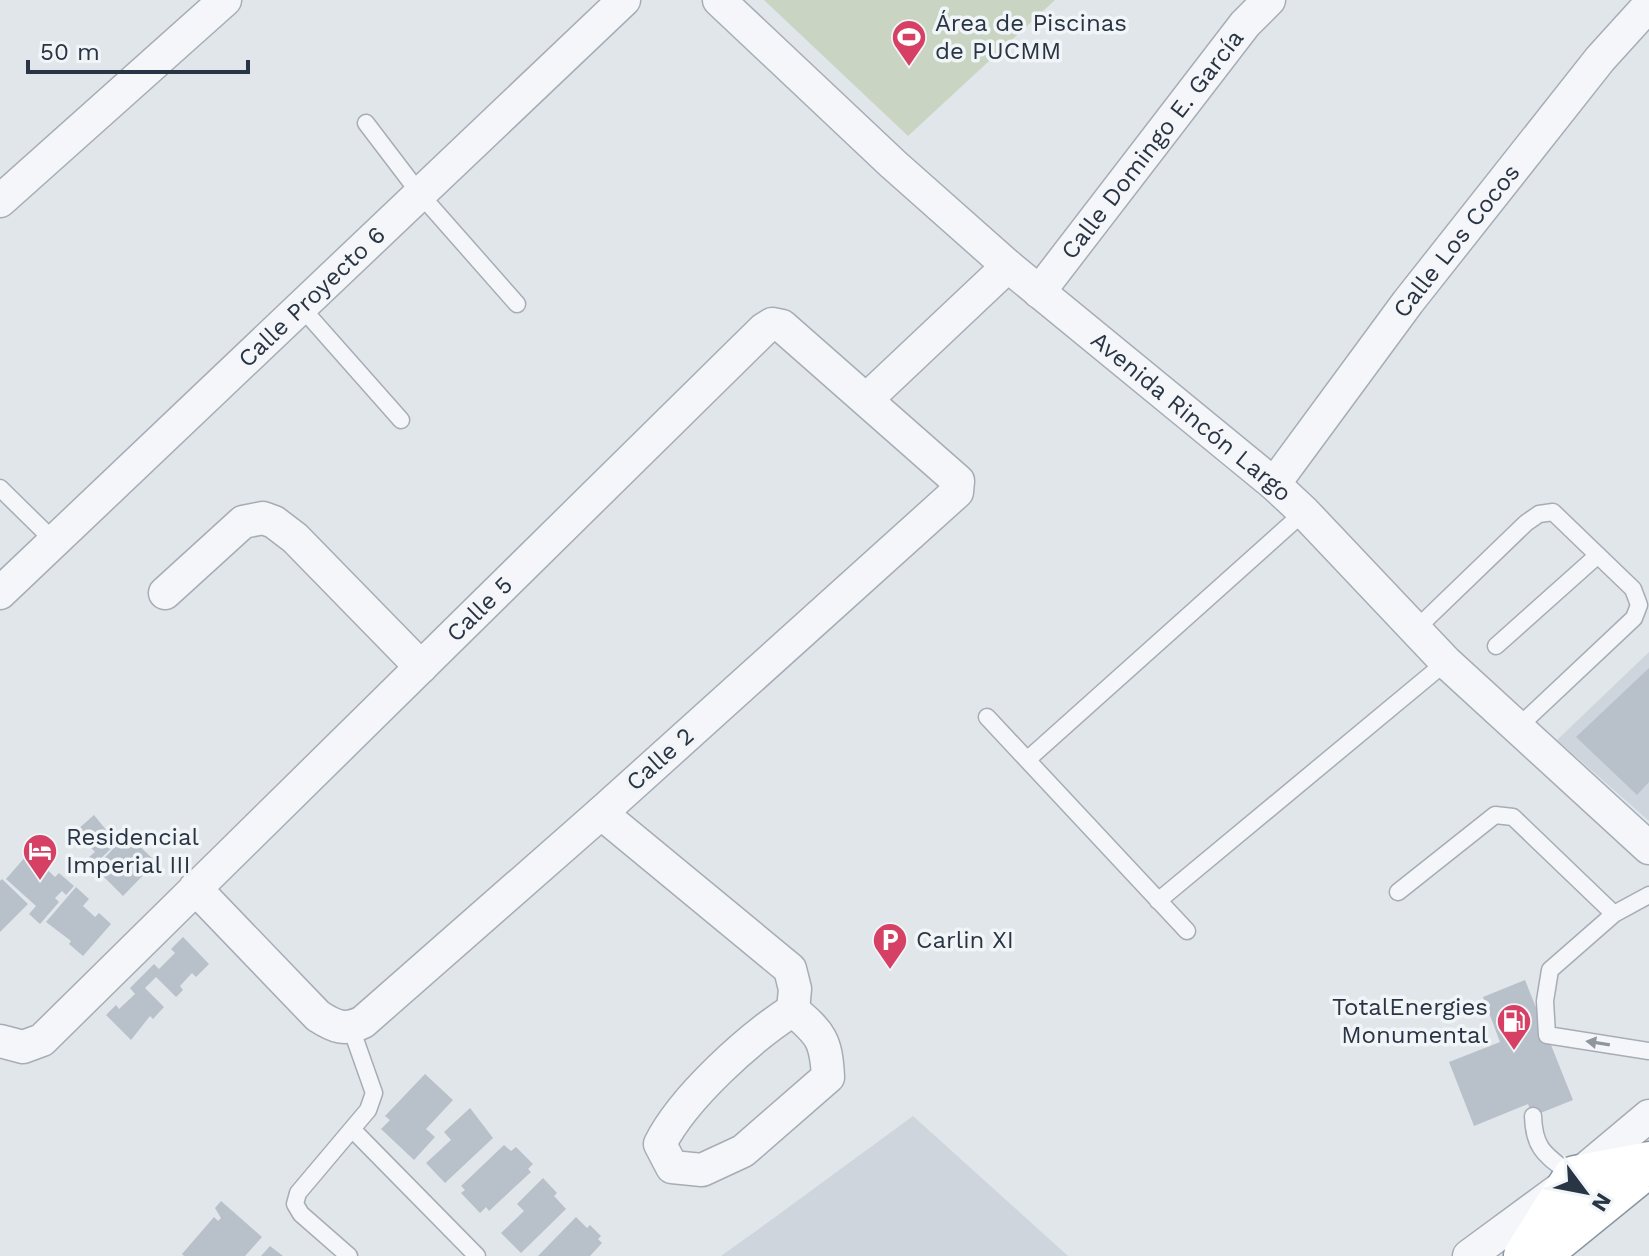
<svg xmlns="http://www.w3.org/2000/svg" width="1649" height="1256" font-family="'Work Sans',sans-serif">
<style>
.built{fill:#cfd5dd}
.green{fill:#c9d5c2}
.building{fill:#b8c0c9}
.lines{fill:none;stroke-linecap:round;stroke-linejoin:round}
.service-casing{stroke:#a6adb6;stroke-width:19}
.minor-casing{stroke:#a6adb6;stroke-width:35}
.motorway-casing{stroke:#8895a2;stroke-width:47}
.service{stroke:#f5f6f9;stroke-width:16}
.minor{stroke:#f5f6f9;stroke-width:32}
.motorway{stroke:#fff;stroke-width:44}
.oneway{fill:#8f969e}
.labels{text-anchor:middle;stroke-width:7;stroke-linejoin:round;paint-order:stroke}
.poi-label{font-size:24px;fill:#293544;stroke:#f1f5f8;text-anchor:start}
.street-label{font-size:24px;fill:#293544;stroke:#f1f5f8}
</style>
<rect width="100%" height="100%" fill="#e1e6eb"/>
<path class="built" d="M1649,652V821L1557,740Z
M913,1116L1068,1256H721L767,1223Z"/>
<path class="green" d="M764,0H1055L908,136Z"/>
<path class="building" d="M1649,668V782L1637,795L1576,737Z
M94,815L107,831L111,828L121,839L95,864L89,857L95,852L76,831Z
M127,834L156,862L123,896L95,868Z
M33,848L45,859L41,864L55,877L59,873L74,886L66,895L62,891L55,898L59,902L40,924L29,914L36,906L6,879Z
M2,879L28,904L0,932V881Z
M76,887L89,899L83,906L95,917L99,913L111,924L83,956L69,944L71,941L46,922Z
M183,937L209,964L196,977L192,973L180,986L183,990L176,997L156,977L145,988L164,1007L153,1019L150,1016L131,1040L106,1015L116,1005L119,1009L135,994L130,988L154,964L159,969L175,953L171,949Z
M1525,980L1573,1100L1533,1116L1528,1104L1474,1126L1449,1062L1500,1042L1483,997Z
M425,1074L453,1100L426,1129L435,1137L414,1160L381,1129L390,1120L385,1116Z
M470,1108L493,1138L445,1183L426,1163L451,1140L444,1132Z
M504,1145L511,1151L516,1147L533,1164L528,1169L531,1172L489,1211L486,1207L480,1213L461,1193L465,1190L461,1186Z
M543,1178L557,1193L554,1196L566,1209L521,1253L501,1233L524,1211L517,1204Z
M221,1201L262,1237L245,1256H184L182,1254L214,1217L218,1221L221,1218L215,1208Z
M576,1217L587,1228L590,1225L601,1236L598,1239L602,1243L590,1256H538Z
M270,1246L283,1256H261Z"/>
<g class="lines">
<g class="service-casing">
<path id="service" d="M366,123L420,194L517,304
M301,307L401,420
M0,488L54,541
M1415,630L1526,523L1539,514L1553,512L1633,589L1639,605L1634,618L1517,728
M1496,646L1598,555
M987,717L1187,931
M1027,760L1304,512
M1398,892L1495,815L1513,817L1614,914
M1649,895L1614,914L1550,970L1545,1001L1547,1035L1649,1051
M1158,901L1446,662
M1533,1116C1534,1152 1548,1156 1574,1177
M352,1129L477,1256
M349,1256L301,1214L295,1204L298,1193L368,1110L374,1093L351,1028"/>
</g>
<g class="minor-casing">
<g id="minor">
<path id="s1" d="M719,0L893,164L1008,266L1274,484L1304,512L1446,662L1649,848"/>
<path d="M0,201L225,0"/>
<path id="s2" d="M1039,292L1245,24L1269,0"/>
<path d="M867,399L1008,266"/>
<path id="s3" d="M1274,484L1408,302L1600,59L1649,5"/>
<path id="s4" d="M0,593L624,0"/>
<path d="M165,593L243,522L263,518L274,522L295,538L421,667"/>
<path d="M601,813L790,969L795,989L793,1010"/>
<path d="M793,1010C821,1034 826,1040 828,1077L743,1151L702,1170L672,1167L660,1144C683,1098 749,1038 793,1010Z"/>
<path id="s5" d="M0,1041L23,1047L42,1040L764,329L772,324L782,326L958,481L957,492L601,813L363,1022C345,1031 335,1027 318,1016L195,888"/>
<path d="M1469,1256L1575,1178L1649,1116"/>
</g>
</g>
<g class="motorway-casing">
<path id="motorway" d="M1542,1251L1644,1168
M1526,1256L1575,1178L1649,1164"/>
</g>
<use href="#service" class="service"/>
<use href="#minor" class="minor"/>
<use href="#motorway" class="motorway"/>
</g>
<defs><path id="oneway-solid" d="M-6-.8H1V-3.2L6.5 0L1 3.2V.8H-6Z" transform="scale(2)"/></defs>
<use class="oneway" href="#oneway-solid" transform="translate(1598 1043) rotate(-171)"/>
<defs>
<g id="stadium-pin" transform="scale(1.8)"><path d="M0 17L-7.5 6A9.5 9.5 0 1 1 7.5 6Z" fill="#d64064" stroke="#f1f5f8"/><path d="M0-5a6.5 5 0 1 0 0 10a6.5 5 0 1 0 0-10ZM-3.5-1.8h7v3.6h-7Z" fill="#fff"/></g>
<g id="hotel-pin" transform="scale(1.8)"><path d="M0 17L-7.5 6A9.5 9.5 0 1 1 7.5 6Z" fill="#d64064" stroke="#f1f5f8"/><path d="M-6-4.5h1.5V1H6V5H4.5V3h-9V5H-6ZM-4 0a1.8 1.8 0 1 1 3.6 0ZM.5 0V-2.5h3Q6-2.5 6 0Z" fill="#fff"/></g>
<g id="parking-pin" transform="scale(1.8)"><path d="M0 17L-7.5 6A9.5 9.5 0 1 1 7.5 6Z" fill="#d64064" stroke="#f1f5f8"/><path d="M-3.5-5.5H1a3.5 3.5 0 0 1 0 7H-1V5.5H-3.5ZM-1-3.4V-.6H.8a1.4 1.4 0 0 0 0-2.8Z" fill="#fff"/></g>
<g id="fuel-pin" transform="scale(1.8)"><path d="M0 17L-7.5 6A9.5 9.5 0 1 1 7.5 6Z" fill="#d64064" stroke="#f1f5f8"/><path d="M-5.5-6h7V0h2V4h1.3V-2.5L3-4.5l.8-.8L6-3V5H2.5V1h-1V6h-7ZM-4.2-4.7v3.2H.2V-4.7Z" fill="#fff"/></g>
</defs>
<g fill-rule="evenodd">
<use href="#stadium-pin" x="909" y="37"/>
<use href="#hotel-pin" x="40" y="851"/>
<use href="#parking-pin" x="890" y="940"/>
<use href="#fuel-pin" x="1514" y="1021"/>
</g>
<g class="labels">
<g class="poi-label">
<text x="935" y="31">Área de Piscinas<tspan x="935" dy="28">de PUCMM</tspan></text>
<text x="66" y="845">Residencial<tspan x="66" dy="28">Imperial III</tspan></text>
<text x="916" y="948">Carlin XI</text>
<text x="1488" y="1015" text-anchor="end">TotalEnergies<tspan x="1488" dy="28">Monumental</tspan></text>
</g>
<g class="street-label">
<text dy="8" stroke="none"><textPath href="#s2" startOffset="186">Calle Domingo E. García</textPath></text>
<text dy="8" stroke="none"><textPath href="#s3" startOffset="304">Calle Los Cocos</textPath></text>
<text dy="8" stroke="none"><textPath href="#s4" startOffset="430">Calle Proyecto 6</textPath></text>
<text dy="8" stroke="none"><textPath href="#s1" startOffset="630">Avenida Rincón Largo</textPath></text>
<text dy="8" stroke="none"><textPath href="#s5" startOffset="658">Calle 5</textPath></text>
<text transform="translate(660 759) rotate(-42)" y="8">Calle 2</text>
</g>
</g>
<g transform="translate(1585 1192) rotate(122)" stroke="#f1f5f8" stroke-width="6" paint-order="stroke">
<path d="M0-6L14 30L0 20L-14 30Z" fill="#293544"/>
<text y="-12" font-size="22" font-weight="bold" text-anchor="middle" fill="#293544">N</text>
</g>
<path d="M28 60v12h220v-12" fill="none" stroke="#293544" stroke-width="4"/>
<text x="40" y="60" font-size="24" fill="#293544" stroke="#f1f5f8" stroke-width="6" paint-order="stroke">50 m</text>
</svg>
